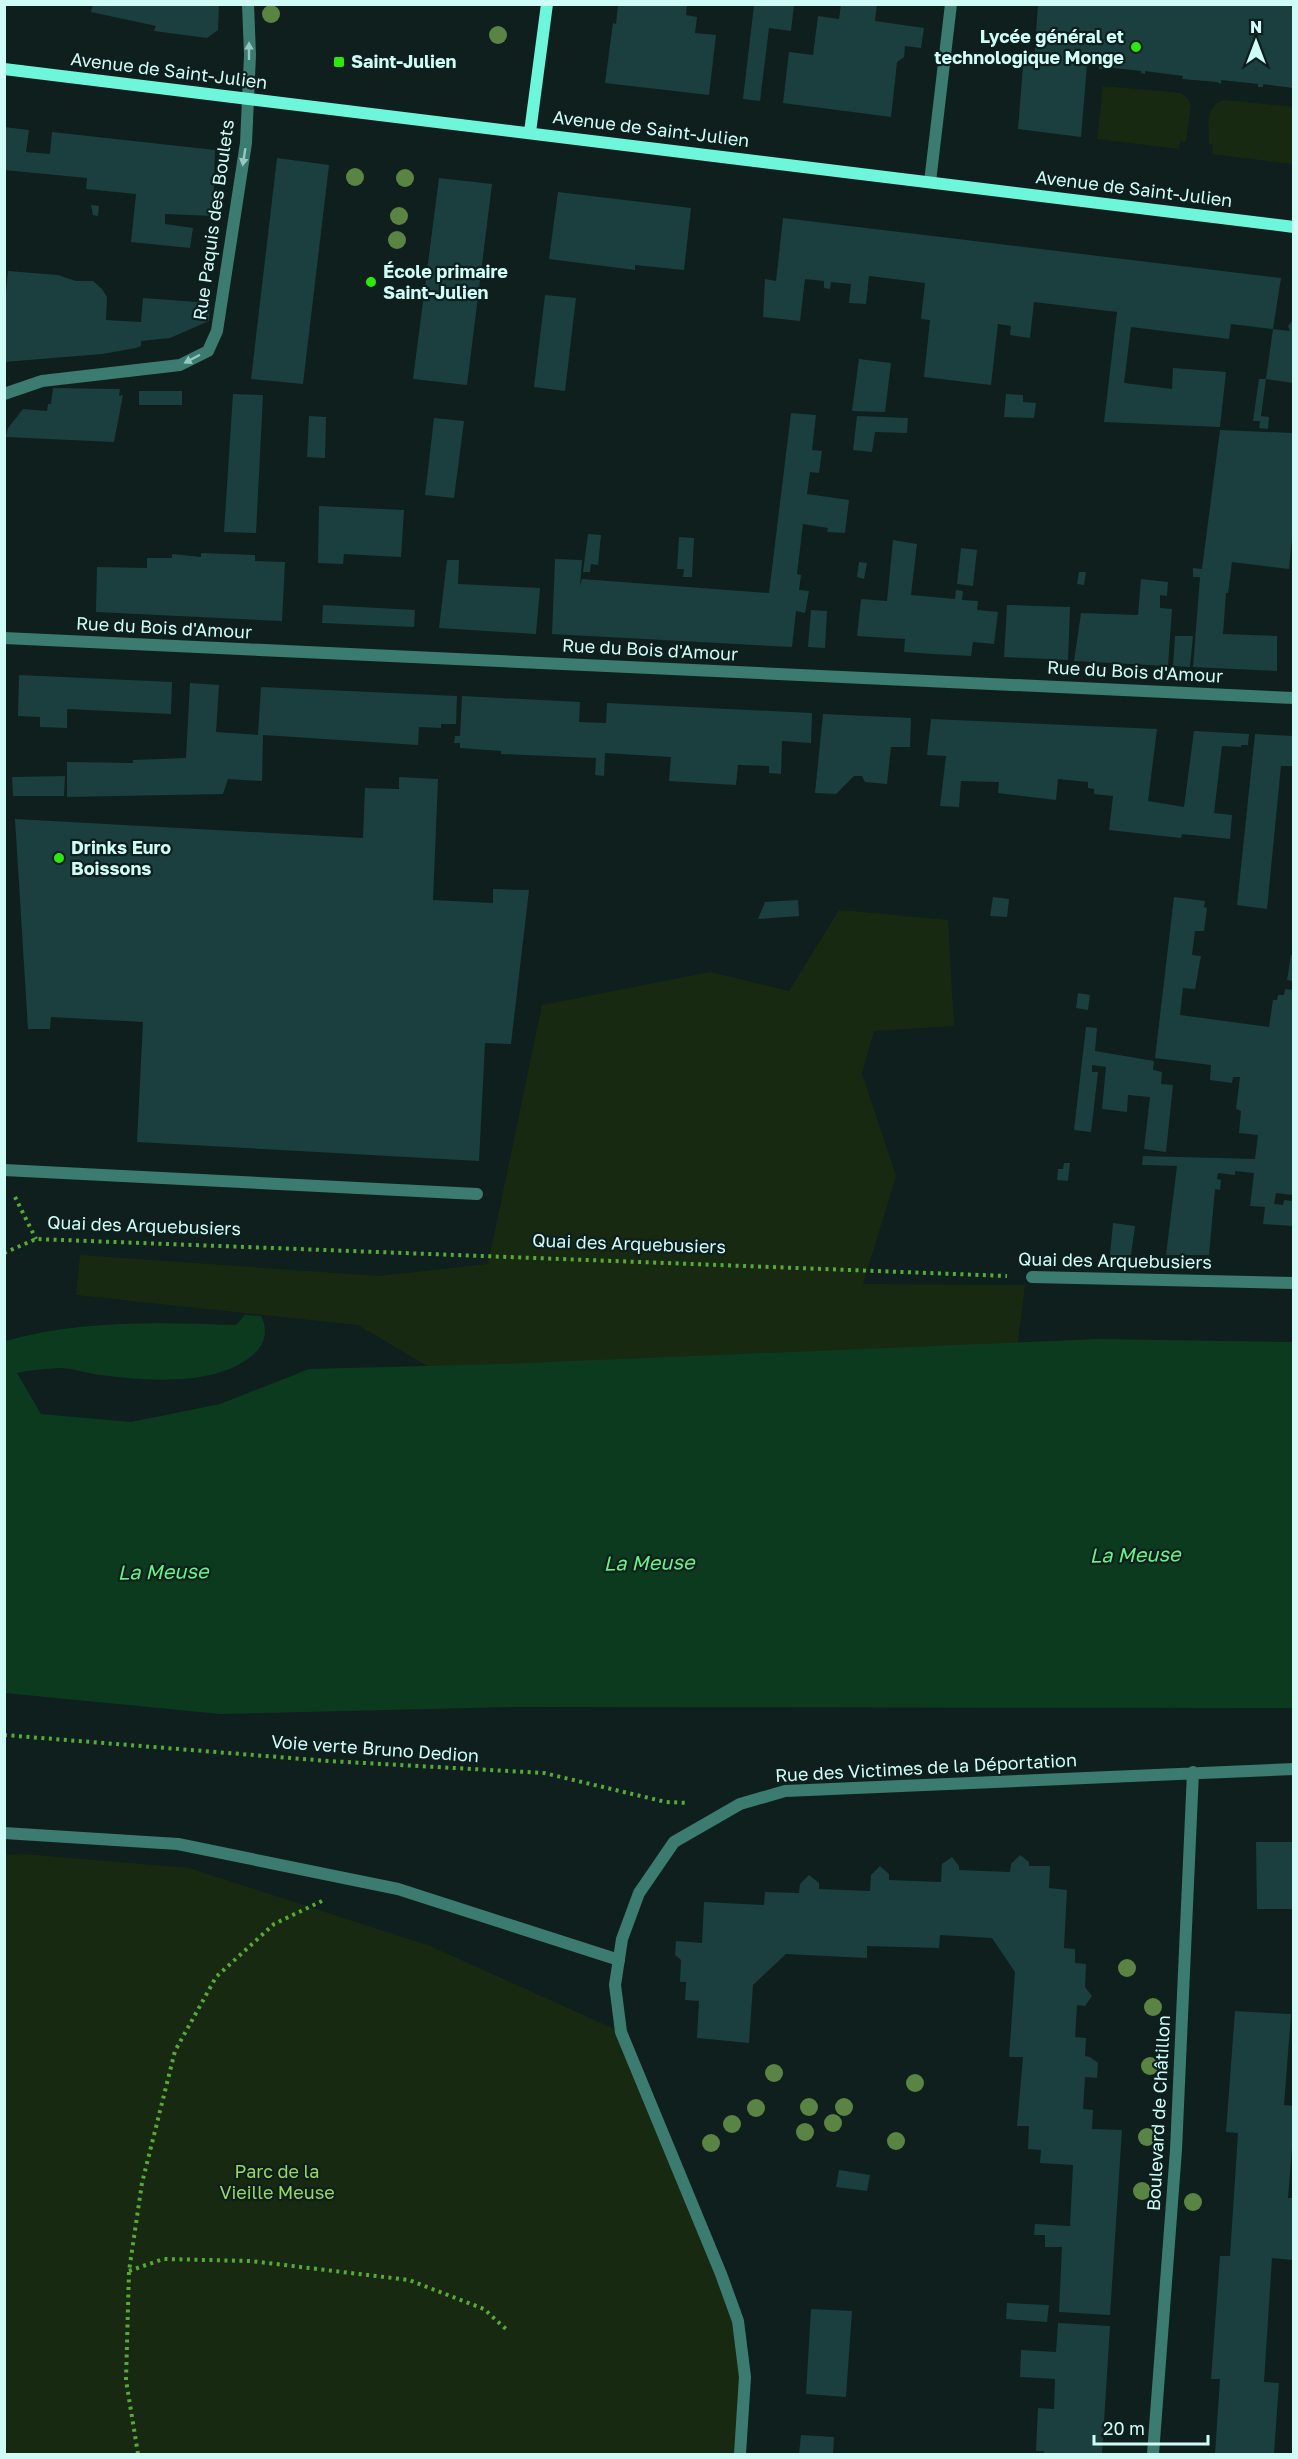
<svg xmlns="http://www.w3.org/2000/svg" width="1298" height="2459" font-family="'Golos Text',sans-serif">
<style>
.green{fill:#182912}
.water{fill:#0c3a1f}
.building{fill:#1b3f3e}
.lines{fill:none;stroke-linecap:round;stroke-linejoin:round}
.path{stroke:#57aa35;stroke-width:4;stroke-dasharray:3 4.5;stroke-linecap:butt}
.service{stroke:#3c7b6f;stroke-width:12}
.minor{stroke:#3c7b6f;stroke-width:12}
.secondary{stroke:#6df6da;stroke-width:12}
.tree{fill:#5a8443}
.oneway{fill:#94c8c1}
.poi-dot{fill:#2be90f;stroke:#0e1f1e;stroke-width:2}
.labels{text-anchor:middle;stroke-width:4.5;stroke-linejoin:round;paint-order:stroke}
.poi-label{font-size:18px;font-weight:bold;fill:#cffcf7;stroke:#0e1f1e;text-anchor:start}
.street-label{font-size:18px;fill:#cffcf7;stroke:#0e1f1e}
.park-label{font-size:18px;fill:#99d761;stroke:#0e1f1e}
.water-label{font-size:20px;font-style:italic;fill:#64f586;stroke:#0e1f1e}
</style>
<rect width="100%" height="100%" fill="#0e1f1e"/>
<path class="green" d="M1103,86L1181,93L1189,100L1191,105L1186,142L1180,141L1179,149L1097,139Z
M1225,100L1293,107V164L1212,154L1213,145L1209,144C1209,127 1204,104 1225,100Z
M839,910L948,920L954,1026L874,1031L862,1073L896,1176L863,1284L1025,1285L1014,1375L503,1411L358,1325L76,1295L80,1255L379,1276L488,1264L542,1005L710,972L789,991Z
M24,1854L189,1868L430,1946L621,2032L721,2274L745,2377L740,2454H5L4,1855Z"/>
<path class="water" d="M245,1315L261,1316C268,1329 266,1342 255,1353C219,1387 147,1381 100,1375C86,1373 72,1368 59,1368C45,1369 30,1370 17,1373L41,1414L131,1422L220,1404L309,1369L503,1364L1099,1339L1293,1342V1708L513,1707L220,1714L5,1693V1341C80,1320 158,1322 236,1325Z"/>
<path class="building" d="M93,4H219L218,30L207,38L154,31L156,26L91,12Z
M618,4H687L686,15L697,17L695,33L716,35L709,95L605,83L613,23L616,24Z
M841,4H877L875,21L924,28L921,48L905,46L904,57L897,62L891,117L783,103L789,52L813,55L818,16L839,19Z
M1038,4H1293V88L1263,84V87H1258V84L1221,80V84L1217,82L1182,79L1183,76L1145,71V74L1141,73V71L1104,67V69H1099V66L1087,65L1081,137L1018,129L1023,66L1034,62Z
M754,5H794L791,31L769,28L760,101L743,99Z
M4,127L29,130L26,152L50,154L52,132L215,150L213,216L165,214V224L193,228L190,248L131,242L136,194L86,189L87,178L4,170Z
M277,158L329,165L303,384L251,379Z
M439,178L492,184L467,385L413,379Z
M558,192L691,208L684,270L635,265V270L549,259Z
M91,205L99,206L98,216L93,215Z
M783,218L1281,278L1273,329L1231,324L1229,339L1131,327L1124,383L1172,389L1173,368L1226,372L1220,427L1104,422L1117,312L1034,302L1030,338L1010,335L1011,326L998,324L991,385L924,377L930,320L921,319L925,283L869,276L866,304L849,303L851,284L831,282L830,289L824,288V281L805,279L800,321L763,317L765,279L776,281Z
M8,271L58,275L76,281H93L102,289L107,297L106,320L141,322L143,298L210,303L209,321L170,338L141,341V346L136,348L102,354L4,362V312Z
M545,295L576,298L565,391L534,387Z
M1293,320V383L1266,379L1273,329L1290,331L1288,326Z
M859,359L891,363L885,412L852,411Z
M1259,379H1266L1261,416L1269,417L1268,429L1259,428L1260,421H1253Z
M53,388L120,389L119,396L123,395L114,442L6,437L8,428L23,409L47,411L48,404H51Z
M139,391H182V405H139Z
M233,394L263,395L256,533L224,532Z
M1006,394L1023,395V402L1036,403L1034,418L1004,417Z
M791,413L816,415L812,450L822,451L819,473L810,472L807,494L849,500L845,533L827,532L828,528L803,524L797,574L801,575L799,590L809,591L805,613L796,611L792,647L552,634L555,559L582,560L580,586L582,579L769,593Z
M309,416L326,417L325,458L307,457Z
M857,416L908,418L907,433L875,432L872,452L853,450Z
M434,418L464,421L454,498L425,495Z
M1220,430L1293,433V527L1289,569L1232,562L1228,593H1226L1223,634L1277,636V671L1193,667L1200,577H1193V568L1202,569Z
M319,506L404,510L401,557L344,554L343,564L318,563Z
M588,534L601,535L598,565L591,564L590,572H583Z
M679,537L694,538L692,577H683L684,569H677Z
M893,540L917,544L911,595L955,599L956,590L963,591L962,600L978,601L977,610L998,612L994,644L973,642L971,656L933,654L904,652L905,639L857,636L861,599L887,601Z
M961,548L977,550L973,586L957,584Z
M201,553L255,555V561L285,562L282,621L96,612L97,567L147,568V558H172V554L201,557Z
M447,560H459L458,584L540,588L536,634L439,628Z
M859,562L867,563L864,579L857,577Z
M1079,572H1086L1084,585L1077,584Z
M1141,579L1168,582L1167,596L1160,595V608L1172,609L1168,666L1074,661L1081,613L1138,615Z
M323,605L415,610L414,627L322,623Z
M1007,605L1070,607L1068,660L1004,657Z
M811,610L827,611L825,648L808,647Z
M1175,636H1193L1190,667L1173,666Z
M19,675L172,682L171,714L67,709V728L40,727V717L18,716Z
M190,683L219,685L216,732L258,735L261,687L457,696L456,724H441V728L419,727L418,745L263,735L262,781L228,779L223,794L67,797V762L133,763V760L186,758Z
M462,696L580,702L579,722L606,723L607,703L812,713L811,743L782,741L781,774L769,773V766L738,765L736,785L669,781L671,757L605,753L604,776L595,775L596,758L501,754V751L460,748V743H454L455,736H460Z
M823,714L911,718L910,747H891L887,784L865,782L862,776H854L836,794L815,793Z
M931,719L1157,729L1148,801L1184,807L1194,731L1249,734L1248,745H1241V747L1222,746L1214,813L1232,815L1230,839L1182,834L1181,838L1109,830L1113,796L1094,794V789L1088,788V782L1058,779L1056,800L998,793L999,782L961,781L959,807L940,806L946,756L927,755Z
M1255,734L1293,736V766H1281L1267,909L1237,905Z
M65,776L64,796H13L12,777Z
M399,777L438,779L433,900L493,903V889L529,890L511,1044L485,1043L479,1161L137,1142L143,1022L51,1017L50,1029H28L15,819L363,838L365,788L399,789Z
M993,897L1009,899L1007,917L990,916Z
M1174,897L1205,901L1204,907L1207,908L1204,931H1195L1192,955L1201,956L1195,989L1183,988L1180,1015L1269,1027L1273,1000H1277L1278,995H1284L1285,989L1293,990V1195L1276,1193L1274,1204L1283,1205L1284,1200L1293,1201V1226L1263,1224L1265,1207L1250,1206L1254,1173L1235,1171V1175L1218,1173L1217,1179L1221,1180L1220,1190L1215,1189L1209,1255H1166L1177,1166L1142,1165L1143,1156L1255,1159L1258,1135L1239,1133L1241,1111L1236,1109L1240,1077H1233L1232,1083L1210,1080L1211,1065L1155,1058Z
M798,900L799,916L758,919L765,902Z
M1291,955H1293V981L1287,980Z
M1078,993L1090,995L1088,1010L1076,1008Z
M1086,1027L1097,1028L1095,1051L1154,1061L1153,1070L1162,1072L1161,1084L1173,1085L1166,1152L1144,1149L1150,1097L1128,1095L1127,1112L1102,1109L1106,1067L1092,1065V1072H1098L1091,1132L1074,1130Z
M1064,1163H1070L1068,1181L1057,1180L1058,1169H1063Z
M1113,1223L1135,1226L1131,1255H1110Z
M1256,1842H1293V1909H1257Z
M1020,1855L1029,1862V1866H1050L1049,1888L1067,1890L1064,1948L1075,1949V1963L1086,1964L1085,1987L1092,1996L1085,2006L1077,2005L1075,2037L1086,2038L1085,2056L1090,2057L1098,2063L1097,2078L1085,2077L1083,2109L1093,2110L1092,2129L1122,2130L1110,2315L1059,2312L1062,2247H1045V2235H1034L1035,2224L1070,2226L1073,2165L1040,2163L1041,2150L1028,2149L1029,2126H1017L1023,2057H1009L1015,1972L992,1938L940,1935L939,1948L867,1946V1958L786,1954L753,1985L749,2043L697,2038L699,2001L685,2000L686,1982H680L681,1960L675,1955L676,1941L702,1943L704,1902L764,1905L765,1892L799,1893L800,1884L809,1875L819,1883V1889L870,1891L871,1875L880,1866L889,1874V1880L941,1882L942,1864L952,1857L959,1866V1870L1010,1872L1011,1864Z
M1235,2011L1291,2014L1284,2105L1293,2106V2136L1288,2198H1293V2260L1272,2258L1264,2382L1279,2383L1274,2454H1215L1220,2379H1211L1220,2256H1230L1238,2133L1226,2132Z
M839,2170L870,2175L867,2191L836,2187Z
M1007,2303L1049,2305L1047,2322L1006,2319Z
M811,2309L852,2311L846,2397L806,2394Z
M1058,2323L1110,2326L1102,2454H1044V2451H1036L1038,2408L1054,2409L1055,2379L1020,2377L1021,2350L1056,2352Z
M801,2435L834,2437L833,2454H799Z"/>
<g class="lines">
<path class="path" d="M15,1197L36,1239
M4,1253L36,1239L1007,1276
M4,1735L328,1761L544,1773L666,1802L689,1803
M129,2271L163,2259L251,2261L409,2280L484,2309L506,2329
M138,2454L126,2380L129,2271L142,2183L175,2051L216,1977L274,1924L322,1901"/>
<path class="service" d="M4,1170L477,1194
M4,1833L178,1844L398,1889L619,1960"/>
<path class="minor" d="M930,182L951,4
M4,394L42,381L180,365L208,351L217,331L246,143L250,55L248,4
M4,638L1294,698
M1032,1277L1294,1283
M740,2454L745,2377L738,2321L721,2274L621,2032L615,1985L622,1939L639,1893L674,1842L740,1804L785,1791L1294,1769
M1153,2454L1176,2150L1193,1772"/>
<path class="secondary" d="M4,69L1294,227
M530,132L547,4"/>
</g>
<g class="tree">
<circle cx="271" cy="14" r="9"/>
<circle cx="498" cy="35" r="9"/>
<circle cx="355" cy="177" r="9"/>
<circle cx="405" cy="178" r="9"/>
<circle cx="399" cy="216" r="9"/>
<circle cx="397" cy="240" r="9"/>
<circle cx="1127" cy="1968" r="9"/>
<circle cx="1153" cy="2007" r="9"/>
<circle cx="1150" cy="2066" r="9"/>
<circle cx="774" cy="2073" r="9"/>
<circle cx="915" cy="2083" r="9"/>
<circle cx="809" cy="2107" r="9"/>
<circle cx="844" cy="2107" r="9"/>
<circle cx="756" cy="2108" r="9"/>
<circle cx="833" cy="2123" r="9"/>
<circle cx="732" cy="2124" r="9"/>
<circle cx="805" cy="2132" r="9"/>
<circle cx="1147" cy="2137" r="9"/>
<circle cx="896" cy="2141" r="9"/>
<circle cx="711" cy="2143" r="9"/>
<circle cx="1142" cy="2191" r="9"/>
<circle cx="1193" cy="2202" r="9"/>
</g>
<defs><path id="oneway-solid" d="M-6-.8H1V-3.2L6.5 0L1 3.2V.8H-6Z" transform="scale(1.5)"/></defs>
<g class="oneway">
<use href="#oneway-solid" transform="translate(249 51) rotate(-90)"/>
<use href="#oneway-solid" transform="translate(244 157) rotate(99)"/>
<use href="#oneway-solid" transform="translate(192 359) rotate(152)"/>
</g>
<g class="poi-dot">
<circle cx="1136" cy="47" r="6"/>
<rect x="333" y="56" width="12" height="12" rx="3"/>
<circle cx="371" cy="282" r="6"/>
<circle cx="59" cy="858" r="6"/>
</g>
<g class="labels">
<g class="poi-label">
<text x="1124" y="43" text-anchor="end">Lycée général et<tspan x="1124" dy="21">technologique Monge</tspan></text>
<text x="351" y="68">Saint-Julien</text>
<text x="383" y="278">École primaire<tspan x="383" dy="21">Saint-Julien</tspan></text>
<text x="71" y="854">Drinks Euro<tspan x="71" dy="21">Boissons</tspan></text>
</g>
<g class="street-label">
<text transform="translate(169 71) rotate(7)" y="6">Avenue de Saint-Julien</text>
<text transform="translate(651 129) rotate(7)" y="6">Avenue de Saint-Julien</text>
<text transform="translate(1134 189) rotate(7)" y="6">Avenue de Saint-Julien</text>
<text transform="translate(214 220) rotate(-82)" y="6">Rue Paquis des Boulets</text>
<text transform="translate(164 628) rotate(3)" y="6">Rue du Bois d'Amour</text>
<text transform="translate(650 650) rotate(3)" y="6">Rue du Bois d'Amour</text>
<text transform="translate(1135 672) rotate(3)" y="6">Rue du Bois d'Amour</text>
<text transform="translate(144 1226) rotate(2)" y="6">Quai des Arquebusiers</text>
<text transform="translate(629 1244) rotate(2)" y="6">Quai des Arquebusiers</text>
<text transform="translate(1115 1261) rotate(1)" y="6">Quai des Arquebusiers</text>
<text transform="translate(375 1749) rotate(4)" y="6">Voie verte Bruno Dedion</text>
<text transform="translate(926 1768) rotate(-3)" y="6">Rue des Victimes de la Déportation</text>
<text transform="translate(1159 2113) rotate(-87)" y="6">Boulevard de Châtillon</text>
</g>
<g class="park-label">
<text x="277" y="2178">Parc de la<tspan x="277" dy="21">Vieille Meuse</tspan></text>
</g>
<g class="water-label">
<text transform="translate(1135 1555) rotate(-1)" y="7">La Meuse</text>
<text transform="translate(649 1563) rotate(-1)" y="7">La Meuse</text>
<text transform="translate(163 1572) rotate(-1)" y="7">La Meuse</text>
</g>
</g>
<rect width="1298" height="2459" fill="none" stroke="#cffcf7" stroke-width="12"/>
<g transform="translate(1256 42)" stroke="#0e1f1e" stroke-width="4.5" paint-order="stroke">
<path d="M0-4.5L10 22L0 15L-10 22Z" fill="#cffcf7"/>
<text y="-9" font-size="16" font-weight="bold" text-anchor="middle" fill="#cffcf7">N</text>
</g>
<path d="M1094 2435v9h114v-9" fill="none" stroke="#cffcf7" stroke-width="3"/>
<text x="1103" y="2435" font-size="18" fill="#cffcf7" stroke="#0e1f1e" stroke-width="4.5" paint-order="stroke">20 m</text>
</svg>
